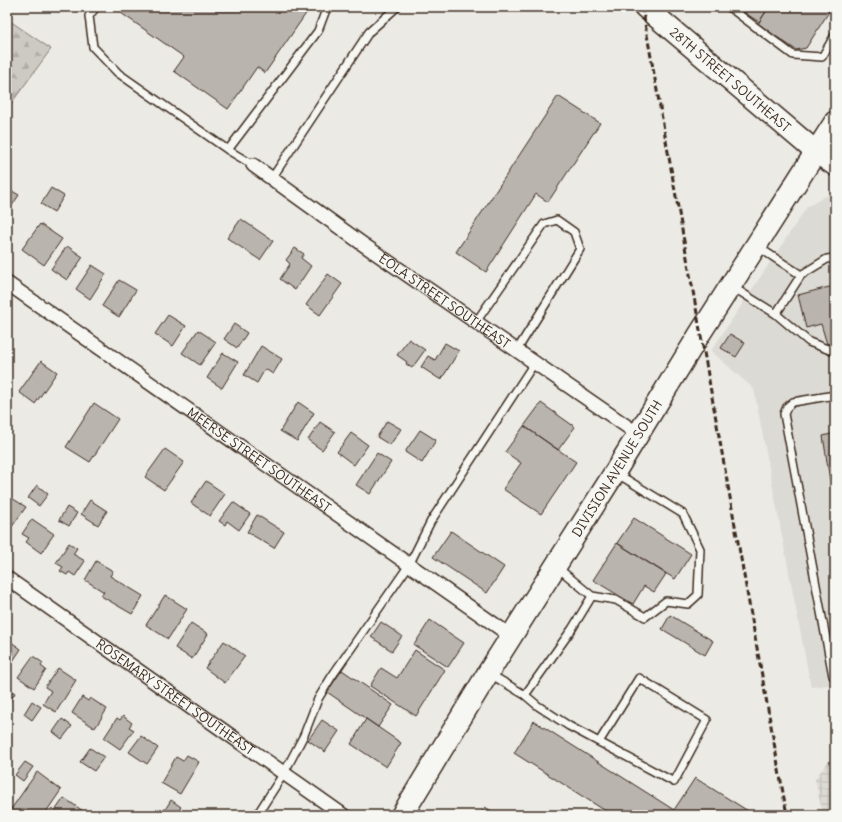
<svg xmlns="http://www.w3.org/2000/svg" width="842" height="822" font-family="Delius,sans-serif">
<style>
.built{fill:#dcdad4}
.industrial{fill:url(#industrial-grid)}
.forest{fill:url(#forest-firs);stroke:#847a71}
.building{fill:#bab4ae;stroke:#3b2a1e}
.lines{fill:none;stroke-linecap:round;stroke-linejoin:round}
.lane-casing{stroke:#3b2a1e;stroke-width:10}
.street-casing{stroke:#3b2a1e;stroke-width:16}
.primary-casing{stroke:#3b2a1e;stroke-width:24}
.lane{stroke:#f6f6f2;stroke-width:7}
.street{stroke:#f6f6f2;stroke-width:13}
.primary{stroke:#f6f6f2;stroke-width:21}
.rail{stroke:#3b2a1e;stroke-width:3;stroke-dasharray:6 3;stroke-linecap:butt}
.labels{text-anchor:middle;stroke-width:3;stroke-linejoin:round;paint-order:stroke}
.street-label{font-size:13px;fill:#3b2a1e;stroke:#f6f6f2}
</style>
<defs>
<pattern id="industrial-grid" width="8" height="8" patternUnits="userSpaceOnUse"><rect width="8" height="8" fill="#dcdad4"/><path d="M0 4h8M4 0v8" fill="none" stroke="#bebbb6"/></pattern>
<pattern id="forest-firs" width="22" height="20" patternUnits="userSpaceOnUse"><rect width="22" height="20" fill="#cdcac4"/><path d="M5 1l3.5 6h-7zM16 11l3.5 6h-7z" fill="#b1aea8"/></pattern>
</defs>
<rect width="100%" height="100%" fill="#ebeae5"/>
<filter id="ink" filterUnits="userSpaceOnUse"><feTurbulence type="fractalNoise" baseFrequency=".025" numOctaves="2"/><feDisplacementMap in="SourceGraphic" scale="8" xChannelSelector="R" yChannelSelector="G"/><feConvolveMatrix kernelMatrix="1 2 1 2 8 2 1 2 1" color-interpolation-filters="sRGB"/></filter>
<g filter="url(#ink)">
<path class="built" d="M831,193L835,195V684L811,687L754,389L711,351L807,207Z"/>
<path class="industrial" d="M835,753V815H823L815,779Z"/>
<path class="forest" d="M7,19L51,49L7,109Z"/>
<path class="building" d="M125,7H309L306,11L307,12L265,73L257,67L228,109L174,71L184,57L121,13Z
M736,7H769L759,22Z
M769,7H832L806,48L796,50L758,24Z
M558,96L600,123L548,202L536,194L486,272L456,252Z
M7,188L19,195L7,213Z
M51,188L64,196L54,212L41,204Z
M241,219L273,241L260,260L227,238Z
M40,224L62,239L44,265L22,249Z
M67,246L83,257L67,280L51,269Z
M295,248L304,254L301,258L311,266L295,290L280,279L290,264L286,260Z
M92,265L106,274L90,299L76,289Z
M328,274L342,284L320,315L306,305Z
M119,280L136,290L119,317L102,306Z
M829,287L835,291V342L827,344L821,324L806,328L798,295Z
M168,315L186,326L173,346L155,334Z
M234,324L247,333L237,348L224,339Z
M198,330L216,342L200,365L182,353Z
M730,334L745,343L736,357L721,348Z
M409,339L425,350L412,368L406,364L407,362L397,355Z
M445,343L459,351L441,380L421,367L428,356L435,360Z
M261,346L282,359L273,374L265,369L257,383L244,375Z
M223,353L238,362L222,388L207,378Z
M41,361L57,372L35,404L19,392Z
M298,402L314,413L297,441L280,431Z
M94,403L118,419L90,462L66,447Z
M541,403L575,427L558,450L524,426Z
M387,421L401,429L390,445L377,437Z
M320,422L335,432L322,450L308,440Z
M524,426L576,462L541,514L503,489L521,463L505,452Z
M420,430L436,440L422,463L405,452Z
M351,433L368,445L354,465L337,452Z
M835,433V513L823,436Z
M165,449L184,462L164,490L145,477Z
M377,453L391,462L370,494L356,485Z
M206,481L225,494L210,516L191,503Z
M37,485L48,494L39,506L28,498Z
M7,495L26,507L11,528L7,525Z
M90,500L107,511L98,525L81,514Z
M233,502L250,514L239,530L227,521L225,525L219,521Z
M67,507L77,513L69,526L59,520Z
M257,515L284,532L274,548L247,532Z
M634,518L691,554L675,579L617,543Z
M32,519L54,534L41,553L26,542L29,538L22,534Z
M451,531L504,567L487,593L433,557Z
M69,543L77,548L73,554L85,561L75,576L69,572L67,575L60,571L63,567L56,563Z
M617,543L666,574L654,592L644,586L633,604L593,580Z
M96,561L113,571L110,576L143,596L132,614L101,596L104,592L85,580Z
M165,595L187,609L168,639L146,625Z
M670,615L713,641L705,655L662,629Z
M430,620L464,643L448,667L414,645Z
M381,622L402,636L392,651L371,637Z
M191,623L208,634L192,659L175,648Z
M7,639L21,649L9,667L7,665Z
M224,641L245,656L225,683L205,668Z
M415,650L445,670L416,716L370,686L381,668L397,678Z
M33,656L43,663L41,666L46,670L34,688L18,677Z
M58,668L76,680L56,712L43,704L51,691L45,687Z
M342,670L393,705L378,727L327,692Z
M7,688L15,693L7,706Z
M82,697L88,701L90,698L107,709L95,728L72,713Z
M32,701L41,707L32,720L24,714Z
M123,716L132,723L129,727L134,730L120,749L104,738L117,718L120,720Z
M62,719L72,726L62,739L53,732Z
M366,719L401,743L386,767L351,744Z
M322,720L339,731L325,752L308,740Z
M534,721L674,810L695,778L753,814L612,815L514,753Z
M141,736L158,748L147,764L129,752Z
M90,748L104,757L94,771L80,762Z
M187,755L199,762L180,794L161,783L176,757L183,761Z
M25,762L33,767L23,781L15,775Z
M37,772L61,790L44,815H7Z
M64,798L89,815H52Z
M171,800L181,807L176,815H165L163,813Z
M485,807L498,815H480Z"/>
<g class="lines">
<g class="lane-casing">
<path id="lane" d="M96,7L89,16L93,47L118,73L228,150L253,165
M729,7L793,55L822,57L835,35
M228,150L318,31L327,7
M272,178L369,32L397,7
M758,247L801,275
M731,286L776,314L809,342L835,352
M776,314L801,275L827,259L835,258
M476,322L544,224L557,220L574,232L580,249L517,350
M592,596L616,600L645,617L666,601L688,604L698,595L700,549L683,514L616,473
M490,674L525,695L538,706L569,726L674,782L707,720L639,678L599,742
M833,676L784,414L787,407L793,402L835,395
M525,695L572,629L592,596L558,568
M257,815L284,773L293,756L304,735L318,699L332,676L409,565L431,521L535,362"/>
</g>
<g class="street-casing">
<g id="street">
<path id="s1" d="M253,165L364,245L638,434"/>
<path id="s2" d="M7,283L511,636"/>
<path id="s3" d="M7,578L343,815"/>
</g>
</g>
<g class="primary-casing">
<g id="primary">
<path id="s4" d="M645,7L816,152L835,165"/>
<path id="s5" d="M402,815L488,673L615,472L699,335L835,122"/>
</g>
</g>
<use href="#lane" class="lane"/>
<use href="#street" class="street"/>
<use href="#primary" class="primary"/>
<path class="rail" d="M642,7L787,815"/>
</g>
</g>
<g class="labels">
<g class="street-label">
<text dy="5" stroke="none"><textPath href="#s4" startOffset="112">28TH STREET SOUTHEAST</textPath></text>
<text dy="5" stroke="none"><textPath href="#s1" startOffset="235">EOLA STREET SOUTHEAST</textPath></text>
<text dy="5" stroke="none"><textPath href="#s2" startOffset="308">MEERSE STREET SOUTHEAST</textPath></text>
<text dy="5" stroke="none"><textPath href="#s5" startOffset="408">DIVISION AVENUE SOUTH</textPath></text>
<text dy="5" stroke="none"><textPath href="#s3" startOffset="206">ROSEMARY STREET SOUTHEAST</textPath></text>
</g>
</g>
<rect width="842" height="822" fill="none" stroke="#f6f6f2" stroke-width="24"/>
<rect x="12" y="12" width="818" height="798" fill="none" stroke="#3b2a1e" stroke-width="1.5" filter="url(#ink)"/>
</svg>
